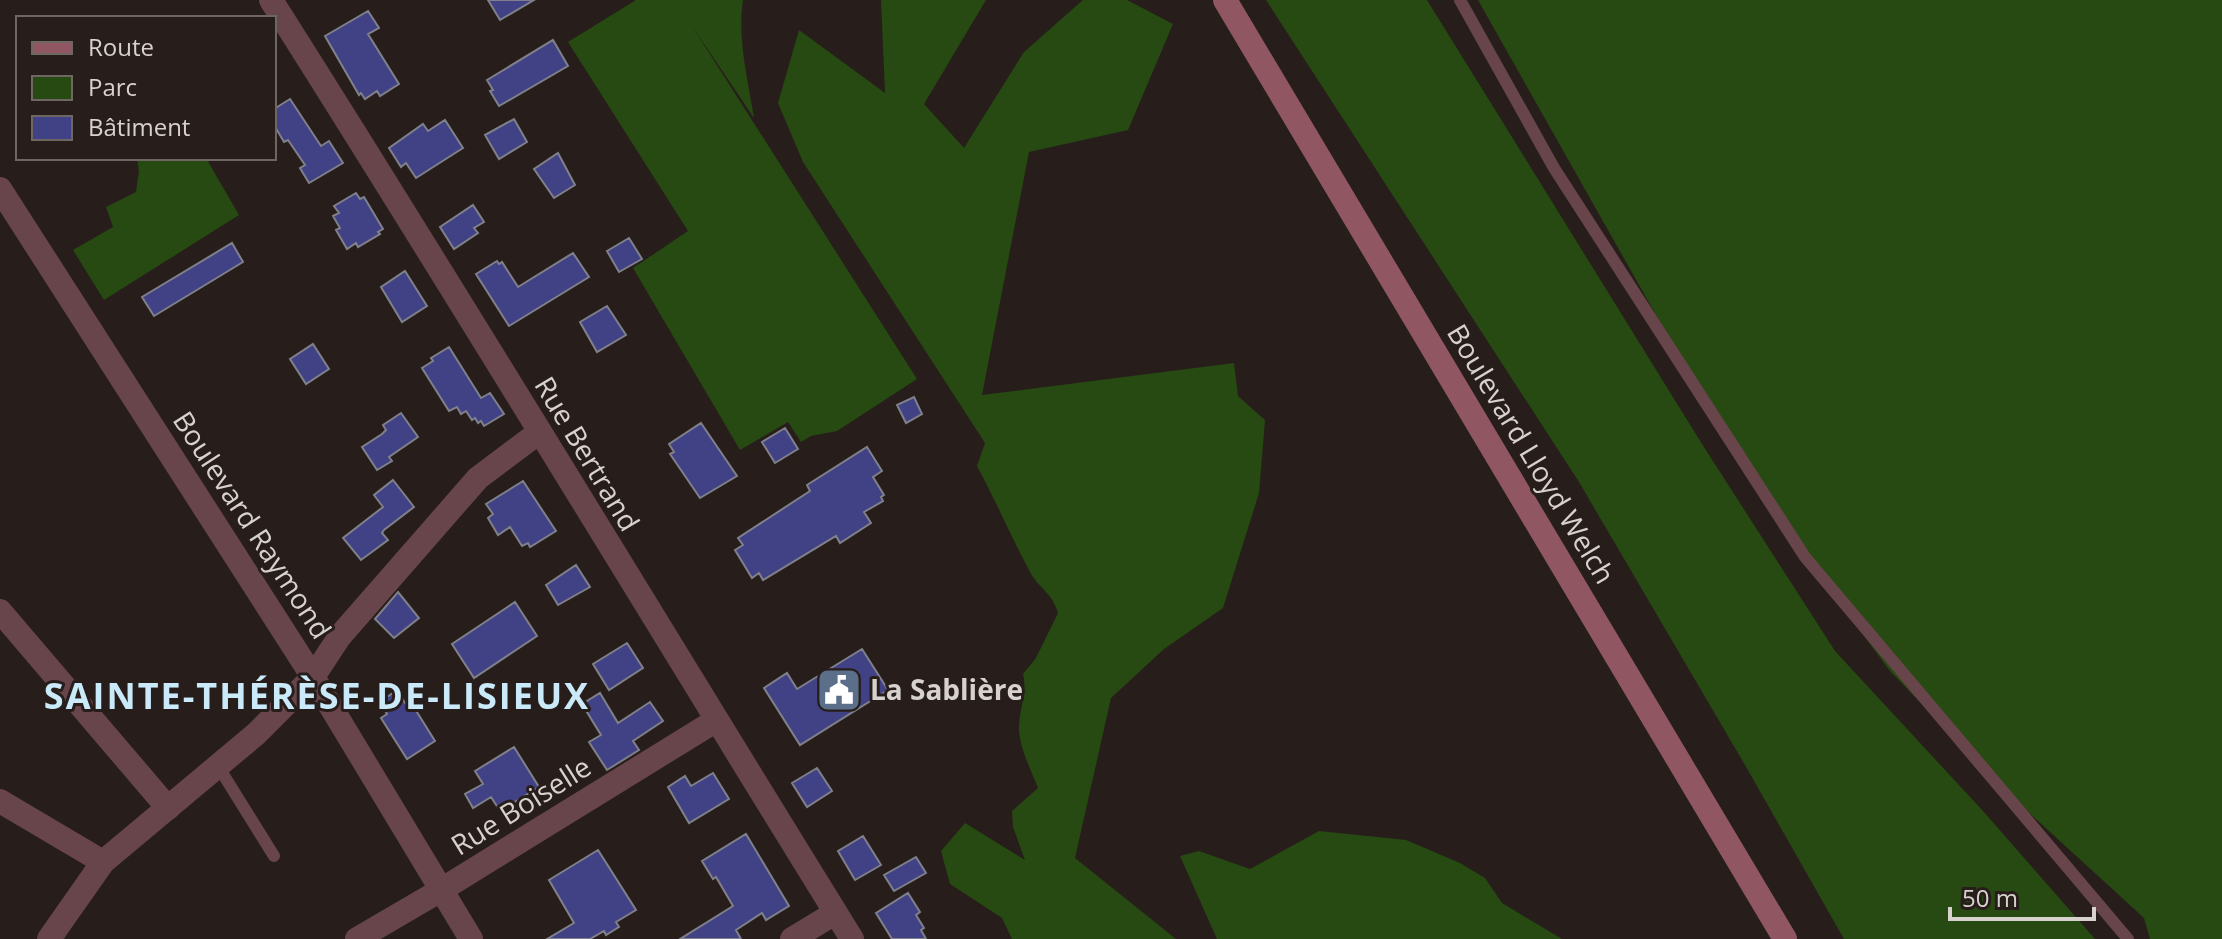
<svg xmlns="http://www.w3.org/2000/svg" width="2222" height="939" font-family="'Open Sans',sans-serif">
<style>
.green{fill:#274912}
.building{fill:#414185;stroke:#7f808a;stroke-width:2}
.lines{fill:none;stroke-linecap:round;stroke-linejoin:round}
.service{stroke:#68444b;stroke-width:12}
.minor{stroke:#68444b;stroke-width:24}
.tertiary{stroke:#68444b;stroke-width:24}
.secondary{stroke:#905762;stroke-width:24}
.labels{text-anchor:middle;stroke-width:6;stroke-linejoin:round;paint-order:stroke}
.street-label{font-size:28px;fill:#d8d2cf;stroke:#271e1b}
.poi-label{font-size:28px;font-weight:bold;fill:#d8d2cf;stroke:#271e1b;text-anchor:start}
.district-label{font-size:36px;font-weight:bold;letter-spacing:2px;fill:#caeafa;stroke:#271e1b}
</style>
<rect width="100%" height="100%" fill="#271e1b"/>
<path class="green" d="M636,0H743C737,38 748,80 754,118L692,26L917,379L837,431L811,436L801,442L788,422L740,450L633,268L688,231L568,42Z
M881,0H986L924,104L964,148L1024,52L1083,0H1127L1173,24L1128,130L1029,152L982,395L1234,363L1238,396L1265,420L1259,493L1223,608L1164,649L1111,698L1075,858L1176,939H1012L1002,918L950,884L941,851L965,823L1025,860L1013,827L1012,811L1038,788C1031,770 1021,751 1019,732C1018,711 1028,694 1023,674L1036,658L1058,613C1051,591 1040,590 1030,572C1011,537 996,501 977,466L985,443L803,162L778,103L799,30L885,93Z
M1266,0H1427L1702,444L1835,651L1983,811L2095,939H1844L1745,765L1579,482Z
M1478,0H2222V939H2150L2144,918L2003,789L1890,671L1789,535L1669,338Z
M137,158H206L239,215L104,300L73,250L113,227L106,207L136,192L139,171Z
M1319,831L1406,840L1460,863L1485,878L1502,903L1562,939H1217L1180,856L1199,851L1250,869Z"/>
<path class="building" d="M488,0H534L500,20Z
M368,11L379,28L368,34L399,84L380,96L377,91L365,99L361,93L359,95L325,36Z
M553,40L568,66L499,106L490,91L493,90L487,80Z
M290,99L321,146L329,141L343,163L309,183L300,168L305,165L288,140L284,142L274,125V109Z
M514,119L527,142L499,159L485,135Z
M445,120L463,148L416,178L406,163L401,167L389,148L423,124L428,131Z
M558,153L575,185L554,198L534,169Z
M356,193L360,199L364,197L383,229L378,232L380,234L358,247L356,243L347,249L336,230L340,228L333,216L339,213L334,206Z
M473,205L484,222L474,228L478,233L454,249L440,227Z
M629,238L642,259L619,272L607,251Z
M232,243L243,262L154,316L142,297Z
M573,253L589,277L509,326L476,274L497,261L499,264L502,262L518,287Z
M405,271L427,306L402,322L381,287Z
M607,306L626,335L597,352L580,322Z
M313,344L329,369L306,384L290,359Z
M449,347L481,398L490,393L504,414L484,426L481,421L478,423L475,418L472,420L466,411L461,414L457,407L449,411L422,368L433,361L431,358Z
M914,397L922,414L906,423L897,405Z
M401,413L418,437L389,457L392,461L377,470L362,447L382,434L386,430L383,425Z
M701,423L737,476L700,498L670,454L674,452L669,444Z
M785,428L798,449L775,463L762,442Z
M867,447L882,471L873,477L884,495L881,497L883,501L864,512L871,523L840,543L836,536L763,580L759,573L752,578L735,550L743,545L738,538L810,491L807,485Z
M393,480L414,507L384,530L382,533L388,540L361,560L343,538L383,507L374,495Z
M523,481L556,531L530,547L528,543L522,546L510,527L498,535L488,518L493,514L486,504Z
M576,565L590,587L558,605L546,585Z
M398,592L419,618L394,638L375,619Z
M515,602L537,636L474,678L452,644Z
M627,643L643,668L609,690L593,664Z
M862,649L888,690L800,745L764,688L787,673L797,689Z
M397,690L405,703L410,701L435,741L407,759L381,718L387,714L380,702Z
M600,693L618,723L650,702L663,721L633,741L639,750L607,770L589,742L601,735L582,704Z
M514,747L539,787L500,811L491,797L473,808L465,794L483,784L475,771Z
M817,768L832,791L807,807L792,783Z
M713,773L729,799L689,823L668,787L685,776L691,786Z
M746,834L789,906L766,920L762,913L736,930L741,939H680L733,906L716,877L713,879L702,861Z
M863,836L881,865L855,880L838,851Z
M598,850L636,910L616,922L619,927L606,935L604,931L590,939H547L574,923L549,880Z
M916,857L926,873L894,891L884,875Z
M908,893L920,912L916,915L924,928L921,930L926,939H892L876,913Z"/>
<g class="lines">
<path class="service" d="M1460,0L1554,168L1805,557L2128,939
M218,766L274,856"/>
<path class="minor" d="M271,0C468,310 658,626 852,939
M0,611L168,808
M313,677L340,636L478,478L538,433
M0,801L103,862
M357,939L441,890L715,721
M792,939L835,913"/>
<path class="tertiary" d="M0,189L313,677L471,939
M49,939L103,862L256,734L313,677"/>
<path class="secondary" d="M1225,0L1785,939"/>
</g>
<defs>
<g id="civic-square" transform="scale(2.3)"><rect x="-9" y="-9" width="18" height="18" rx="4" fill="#5c6f8a" stroke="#271e1b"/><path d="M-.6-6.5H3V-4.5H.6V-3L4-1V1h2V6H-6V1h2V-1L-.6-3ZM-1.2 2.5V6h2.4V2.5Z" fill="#fff"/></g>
</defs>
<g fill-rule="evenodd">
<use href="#civic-square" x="839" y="690"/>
</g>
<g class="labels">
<g class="street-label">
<text transform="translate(587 454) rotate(59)" y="10">Rue Bertrand</text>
<text transform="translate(1531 454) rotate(59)" y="10">Boulevard Lloyd Welch</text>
<text transform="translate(252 525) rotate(57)" y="10">Boulevard Raymond</text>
<text transform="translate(521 806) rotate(-32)" y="10">Rue Boiselle</text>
</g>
<g class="poi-label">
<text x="870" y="700">La Sablière</text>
</g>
<g class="district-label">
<text x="317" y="709">SAINTE-THÉRÈSE-DE-LISIEUX</text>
</g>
</g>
<rect x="16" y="16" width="260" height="144" fill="#271e1b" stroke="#6e6663" stroke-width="2"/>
<rect x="32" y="42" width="40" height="12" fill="#905762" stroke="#6e6663" stroke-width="2"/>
<text x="88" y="56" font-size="24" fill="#d8d2cf">Route</text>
<rect x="32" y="76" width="40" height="24" fill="#274912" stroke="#6e6663" stroke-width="2"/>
<text x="88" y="96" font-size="24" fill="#d8d2cf">Parc</text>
<rect x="32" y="116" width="40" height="24" fill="#414185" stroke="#6e6663" stroke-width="2"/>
<text x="88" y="136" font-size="24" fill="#d8d2cf">Bâtiment</text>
<path d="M1950 907v12h144v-12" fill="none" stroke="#d8d2cf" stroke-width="4"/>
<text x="1962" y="907" font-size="24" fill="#d8d2cf" stroke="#271e1b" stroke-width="6" paint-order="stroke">50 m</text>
</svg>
